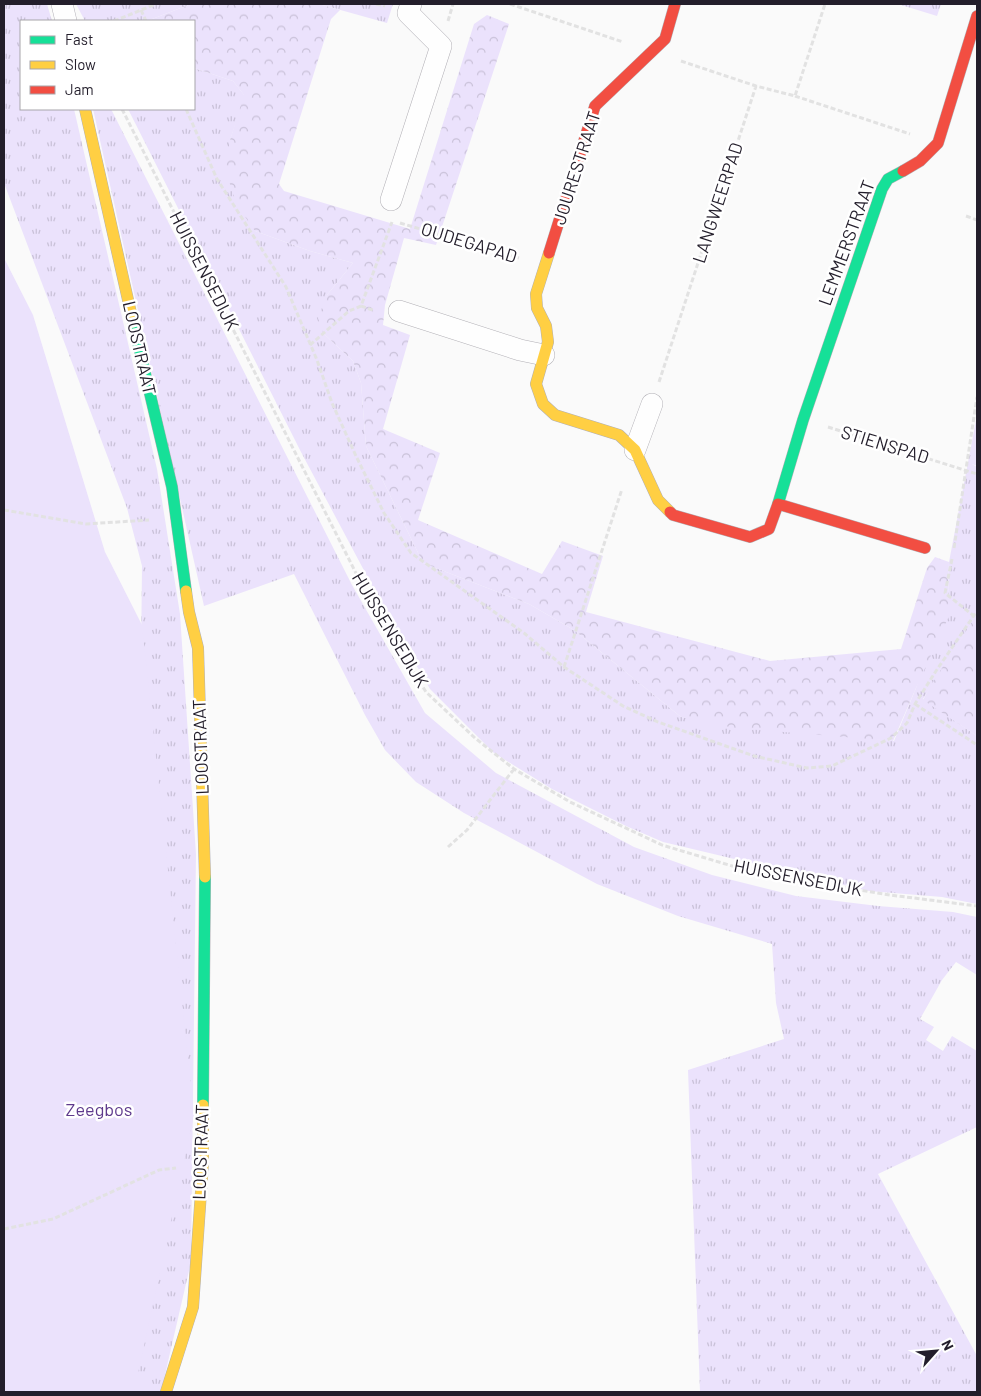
<svg xmlns="http://www.w3.org/2000/svg" width="981" height="1396" font-family="Barlow,sans-serif">
<style>
.grass{fill:url(#grass-tufts)}
.forest{fill:url(#forest-crowns)}
.park{fill:#ebe2fc}
.lines{fill:none;stroke-linecap:round;stroke-linejoin:round}
.street-casing{stroke:#b2b0b6;stroke-width:22}
.fast-casing{stroke:#b2b0b6;stroke-width:12}
.slow-casing{stroke:#b2b0b6;stroke-width:12}
.jam-casing{stroke:#b2b0b6;stroke-width:12}
.path{stroke:#e2e2e2;stroke-width:3;stroke-dasharray:5 2.5;stroke-linecap:butt}
.street{stroke:#fefefe;stroke-width:21}
.fast{stroke:#16e098;stroke-width:11}
.slow{stroke:#ffcf43;stroke-width:11}
.jam{stroke:#f24e42;stroke-width:11}
.labels{text-anchor:middle;stroke-width:5;stroke-linejoin:round;paint-order:stroke}
.street-label{font-size:18px;fill:#231e2b;stroke:#fff}
.park-label{font-size:18px;fill:#5e398c;stroke:#fff}
</style>
<defs>
<pattern id="grass-tufts" width="24" height="20" patternUnits="userSpaceOnUse" patternTransform="scale(1.25)"><rect width="24" height="20" fill="#ebe2fc"/><path d="M3 7l-1-3M5 7V3M7 7l1-3M15 17l-1-3M17 17v-4M19 17l1-3" fill="none" stroke="#c9c1d8"/></pattern>
<pattern id="forest-crowns" width="20" height="18" patternUnits="userSpaceOnUse" patternTransform="scale(1.25)"><rect width="20" height="18" fill="#ebe2fc"/><path d="M2 6a3 3 0 1 1 6 0M12 15a3 3 0 1 1 6 0" fill="none" stroke="#c9c1d8"/></pattern>
</defs>
<rect width="100%" height="100%" fill="#fafafa"/>
<path class="grass" d="M4,4H47L52,21H21V109H74L157,469L180,614L196,854L191,1262L161,1392H133L142,566L127,508L4,183Z
M76,4H191L147,21H85Z
M319,4H393L387,23Z
M898,4H941L937,16Z
M194,68L233,81L245,96L230,140L255,231L310,251L353,263L327,295L323,333L353,361L361,383L366,446L423,563L529,604L574,630L681,717L894,741L916,688L948,598L949,562L977,415V466L972,464L977,467V612L968,629L923,699L977,736V904L942,897L869,891L663,842L626,826L552,789L494,753L430,689L392,623L301,452L128,109H194Z
M93,109H111L352,585L425,713L496,773L634,847L712,875L796,896L878,906L953,912L977,917V975L956,962L942,980L920,1019L934,1027L926,1040L943,1051L952,1036L977,1051V1127L878,1174L977,1356V1392H700L688,1070L784,1039L776,1003L772,944L678,916L597,884L464,813L416,782L385,750L365,715L294,574L204,606Z"/>
<path class="forest" d="M191,4H319L340,10L331,19L279,184L284,191L410,229L474,24L487,15L509,24L436,245L404,238L385,305L383,325L410,335L383,429L440,453L418,520L542,574L562,541L603,556L586,612L770,661L901,649L927,568L935,557L949,562L948,598L955,603L916,688L893,741L735,728L681,717L574,630L529,604L423,563L366,446L361,383L353,361L323,333L318,318L327,295L353,263L310,251L255,231L237,205L225,169L230,140L244,95L233,81L194,68V21H147Z
M977,612V736L923,700C939,669 961,643 977,612Z"/>
<path class="park" d="M4,258L33,315L105,552L142,625L194,1115L134,1392H4Z"/>
<g class="lines">
<g class="street-casing">
<path id="street" d="M62,4L66,21
M391,200L441,46L408,13L411,4
M399,311L520,350L544,355
M635,450L652,404"/>
</g>
<g class="fast-casing">
<path id="fast" d="M133,322L172,487L186,591
M778,504L803,420L882,189L888,179L903,171
M203,1105L205,877"/>
</g>
<g class="slow-casing">
<path id="slow" d="M85,109L133,322
M549,253L536,294L537,308L546,326L548,342L536,384L543,404L555,415L619,435L635,450L658,500L670,512
M186,591L189,612L198,648L205,877
M166,1392L193,1307L203,1163V1105"/>
</g>
<g class="jam-casing">
<path id="jam" d="M903,171L920,161L938,143L977,16
M549,253L595,106L665,39L675,4
M670,512L673,515L750,537L769,529L778,504L925,548"/>
</g>
<path class="path" d="M376,4L385,6
M510,4L623,42
M141,10L146,21
M114,21L156,4
M448,21L453,4
M681,61L756,86
M795,96L910,134
M122,109L370,601L426,692L475,738L514,769L570,802L662,845L759,874L890,895L977,906
M186,109L217,179L286,287L317,360L332,403L356,456L384,513L411,553L524,633L564,667L623,706L658,722L754,756L807,768L832,766L891,738L907,723L915,704L936,671L977,611
M966,216L977,220
M400,223L519,258
M361,306L375,311
M310,345L349,311L361,306L392,222
M659,382L756,86L795,96L825,4
M828,427L977,474
M4,510L86,524L149,520
M954,548L977,397
M952,559L945,593L974,616
M564,667L622,489
M915,704L977,745
M448,847L467,830L514,769
M4,1229L53,1219L159,1170L176,1168"/>
<use href="#street" class="street"/>
<use href="#fast" class="fast"/>
<use href="#slow" class="slow"/>
<use href="#jam" class="jam"/>
</g>
<g class="labels">
<g class="street-label">
<text transform="translate(577 168) rotate(-72)" y="6">JOURESTRAAT</text>
<text transform="translate(718 203) rotate(-72)" y="6">LANGWEERPAD</text>
<text transform="translate(469 243) rotate(17)" y="6">OUDEGAPAD</text>
<text transform="translate(847 243) rotate(-70)" y="6">LEMMERSTRAAT</text>
<text transform="translate(204 271) rotate(63)" y="6">HUISSENSEDIJK</text>
<text transform="translate(139 348) rotate(77)" y="6">LOOSTRAAT</text>
<text transform="translate(885 445) rotate(17)" y="6">STIENSPAD</text>
<text transform="translate(390 630) rotate(59)" y="6">HUISSENSEDIJK</text>
<text transform="translate(201 747) rotate(-92)" y="6">LOOSTRAAT</text>
<text transform="translate(798 878) rotate(11)" y="6">HUISSENSEDIJK</text>
<text transform="translate(201 1152) rotate(-88)" y="6">LOOSTRAAT</text>
</g>
<g class="park-label">
<text x="99" y="1116">Zeegbos</text>
</g>
</g>
<rect width="981" height="1396" fill="none" stroke="#231e2b" stroke-width="10"/>
<rect x="20" y="20" width="175" height="90" fill="#ffffff" stroke="#a7a5aa"/>
<rect x="30" y="36" width="25" height="8" fill="#16e098" stroke="#a7a5aa"/>
<text x="65" y="45" font-size="15" fill="#231e2b">Fast</text>
<rect x="30" y="61" width="25" height="8" fill="#ffcf43" stroke="#a7a5aa"/>
<text x="65" y="70" font-size="15" fill="#231e2b">Slow</text>
<rect x="30" y="86" width="25" height="8" fill="#f24e42" stroke="#a7a5aa"/>
<text x="65" y="95" font-size="15" fill="#231e2b">Jam</text>
<g transform="translate(936 1351) rotate(63)" stroke="#ffffff" stroke-width="4" paint-order="stroke">
<path d="M0-4L9 19L0 12L-9 19Z" fill="#231e2b"/>
<text y="-8" font-size="14" font-weight="bold" text-anchor="middle" fill="#231e2b">N</text>
</g>
</svg>
